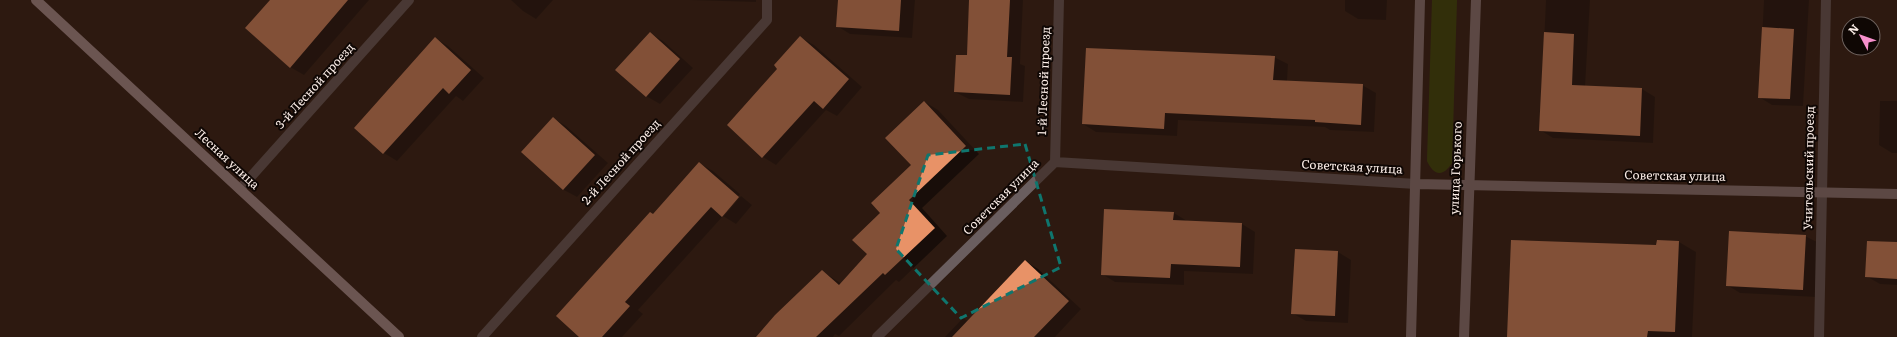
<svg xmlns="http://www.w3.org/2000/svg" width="1897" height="337" font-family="Literata,serif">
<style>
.green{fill:#394b04}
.shadow{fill:#0007}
.building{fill:#e89267}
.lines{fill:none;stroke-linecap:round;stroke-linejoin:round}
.minor{stroke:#6a5e5f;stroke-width:10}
.secondary{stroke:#958284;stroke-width:10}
.primary{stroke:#b69da0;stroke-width:10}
.marked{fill:none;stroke:#0f766e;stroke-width:3;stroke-dasharray:8 5;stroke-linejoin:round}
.labels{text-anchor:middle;stroke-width:4;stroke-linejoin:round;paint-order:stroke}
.street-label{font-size:12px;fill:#fceee8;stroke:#0f0704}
</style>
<rect width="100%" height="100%" fill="#2d1a11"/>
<path class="green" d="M1432,0H1457L1452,163C1443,177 1434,176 1427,161Z"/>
<path class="shadow" d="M272,0H369L304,75L290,67Z
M511,0H553L536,19L523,11Z
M689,0H756V2Z
M839,0H915L912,38L850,34L837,26Z
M970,0H1023L1020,64L1025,66L1023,102L969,99L955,92L968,56Z
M1345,0H1387L1386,20L1358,19L1345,11Z
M1546,0H1590L1585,87L1642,89L1655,97L1653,143L1553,138L1540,130Z
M1764,0H1828H1809L1803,106L1772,105L1759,97Z
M650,33L663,41L693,68L660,104L646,96L617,70Z
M800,37L814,45L862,87L837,116L826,110L776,165L763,157L728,125L779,69Z
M435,38L448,46L484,78L463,101L456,96L397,161L384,153Z
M1274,57L1288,64L1287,81L1362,85L1376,93L1374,132L1330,130L1325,127L1178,120L1177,136L1096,132L1083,124Z
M1880,101H1897V153H1892L1879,145Z
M925,102L938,110L979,154L922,208L947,236L899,282L896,280L839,336L835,334L833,337H761L822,271L842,284L869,254L882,213L912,165Z
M553,118L566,126L608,163L577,197L564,190L522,152Z
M699,163L713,171L740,194L721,216H724L741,196L752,205L736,224L723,216L638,310L643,314L622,337H580Z
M1174,213L1187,221L1242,224L1255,232L1253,274L1184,271V285L1115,282L1102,274Z
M1805,236L1819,243L1816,297L1740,293L1727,285Z
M1658,241L1679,242L1696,252L1692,337H1508L1657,246Z
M1897,243V285L1880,284L1866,276Z
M1338,252L1351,260L1348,323L1306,321L1292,313Z
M1025,261L1038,269L1081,309L1055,337H945L963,318L968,321Z"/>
<path class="building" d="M270,0H348L290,68L245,28Z
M838,0H901L899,31L836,27Z
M969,0H1010L1007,57H1012L1010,95L954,92L956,55H967Z
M1762,27L1794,29L1790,99L1758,98Z
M650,32L680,59L646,97L615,70Z
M1544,32L1574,34L1572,85L1642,88L1640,136L1539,131Z
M800,36L849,79L823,109L814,101L762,158L727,125L777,69L774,65Z
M435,37L471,70L449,94L443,88L383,154L354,128Z
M1086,48L1275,56L1273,80L1363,84L1361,125L1315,122V120L1165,113L1164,129L1082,124Z
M924,101L966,146L909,200L935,228L885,275L883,273L816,337H756L775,315L822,270L839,285L867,254L852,240L880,213L871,203L911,165L885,138Z
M553,117L595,155L563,190L521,152Z
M699,162L739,197L722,217L711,207L625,302L630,306L602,337H579L556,316L650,212L653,214Z
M1104,209L1174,212L1173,220L1242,223L1240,267L1171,264L1170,278L1101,275Z
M1729,231L1806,235L1803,290L1726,286Z
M1511,240L1656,245L1657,240L1679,241L1675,332L1648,331L1647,337H1507Z
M1867,241L1897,242V279L1865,277Z
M1295,249L1338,251L1335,316L1291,314Z
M1025,260L1069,301L1034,337H952Z"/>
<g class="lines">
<path class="minor" d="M1055,162L1059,0
M240,189L409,0
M482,337L767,20V0
M877,337L1055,162L1416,184
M1819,337L1826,0"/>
<path class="secondary" d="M1416,184L1897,194
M1411,337L1420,0
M1464,337L1476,0"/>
<path class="primary" d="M36,0L399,337"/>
</g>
<path d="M0 0H1897V337H0ZM1025,144L1061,267L961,318L896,249L928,155Z" fill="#2d1a11" fill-opacity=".55" fill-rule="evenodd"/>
<path class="marked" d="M1025,144L1061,267L961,318L896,249L928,155Z"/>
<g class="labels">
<g class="street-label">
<text transform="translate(1044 81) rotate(-88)" y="4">1-й Лесной проезд</text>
<text transform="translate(315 86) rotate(-48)" y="4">3-й Лесной проезд</text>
<text transform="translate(227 159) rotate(43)" y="4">Лесная улица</text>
<text transform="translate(621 162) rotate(-48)" y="4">2-й Лесной проезд</text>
<text transform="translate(1352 167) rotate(3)" y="4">Советская улица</text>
<text transform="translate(1456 168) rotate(-88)" y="4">улица Горького</text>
<text transform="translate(1809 168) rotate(-89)" y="4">Учительский проезд</text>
<text transform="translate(1675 176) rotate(1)" y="4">Советская улица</text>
<text transform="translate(1001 197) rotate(-45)" y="4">Советская улица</text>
</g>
</g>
<g transform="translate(1861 36) rotate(311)"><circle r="19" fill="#0f0704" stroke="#6e635f"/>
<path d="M0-3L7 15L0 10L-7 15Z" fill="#f790cd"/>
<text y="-6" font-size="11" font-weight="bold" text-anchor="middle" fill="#fceee8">N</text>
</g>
</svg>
